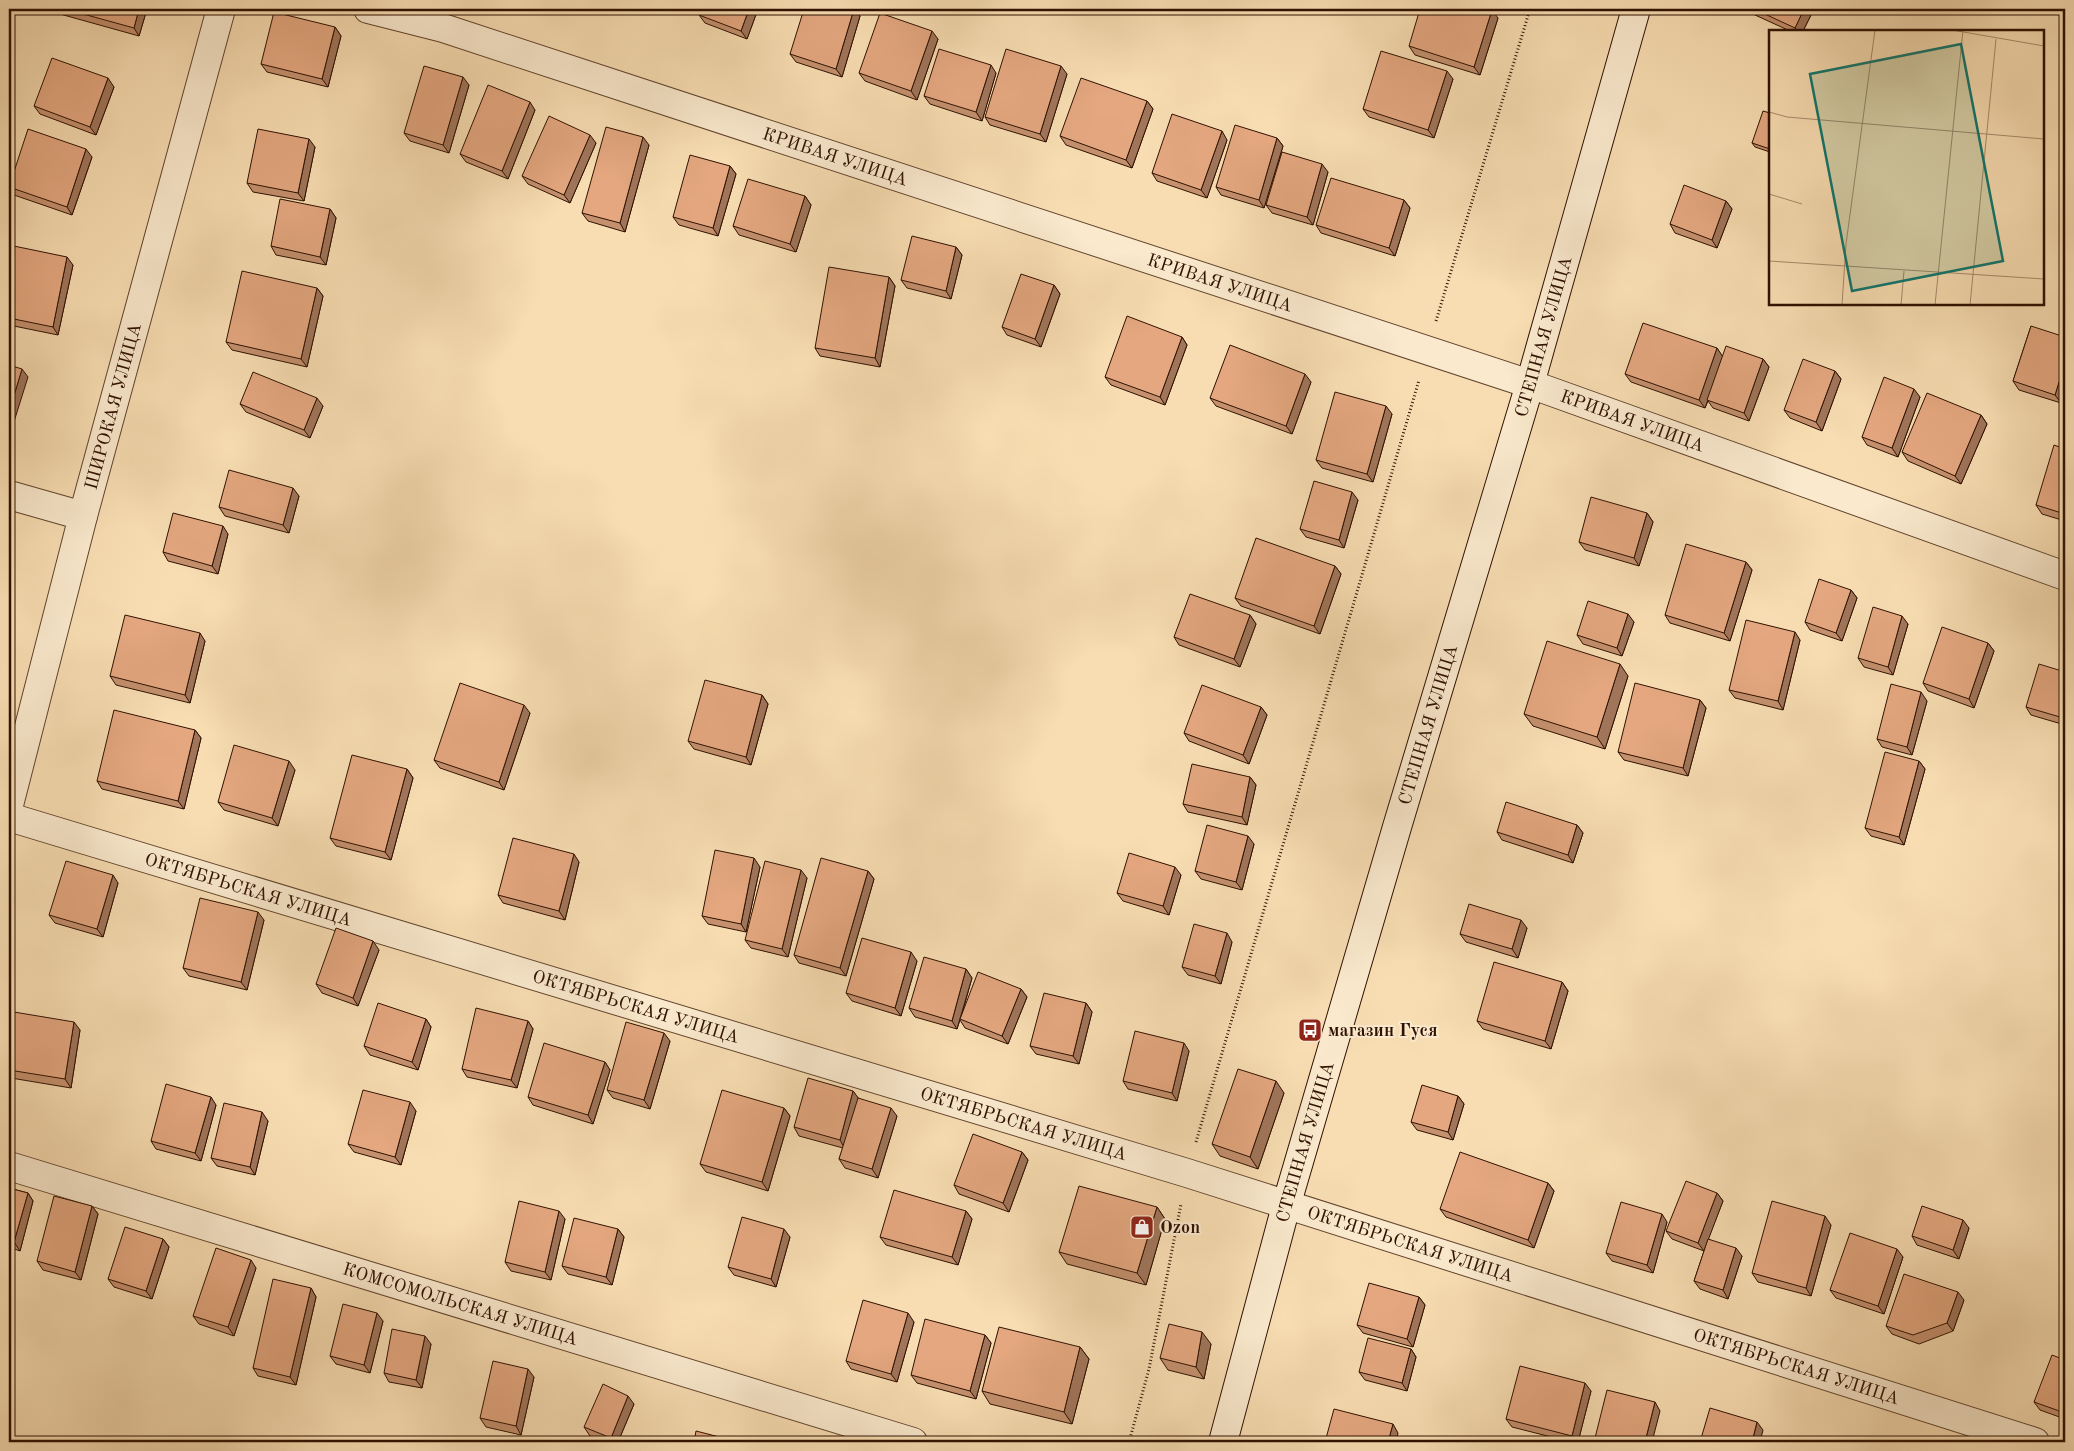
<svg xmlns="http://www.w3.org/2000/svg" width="2074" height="1451" font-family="'Old Standard TT',serif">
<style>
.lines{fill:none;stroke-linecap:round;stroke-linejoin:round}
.minor-casing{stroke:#61442d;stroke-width:30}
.secondary-casing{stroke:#2f1101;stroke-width:30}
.path{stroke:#2f1101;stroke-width:3;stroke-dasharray:1 2.5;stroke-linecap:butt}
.minor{stroke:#fae9cd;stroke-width:28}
.secondary{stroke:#fae9cd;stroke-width:28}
.wall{fill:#c4906e;stroke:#2f1101}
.shaded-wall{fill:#a0755a;stroke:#2f1101}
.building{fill:#e4a780;stroke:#2f1101}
.labels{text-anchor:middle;stroke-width:4;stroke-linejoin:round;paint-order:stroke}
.street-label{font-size:18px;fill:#2f1101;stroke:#fae9cd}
.poi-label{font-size:18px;font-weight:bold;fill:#2f1101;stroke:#fae9cd;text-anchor:start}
.inset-road{fill:none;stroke:#a88b6b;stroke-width:1}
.view{fill:#0f766e;fill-opacity:0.15;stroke:#0f766e;stroke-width:2.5}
.inset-edge{fill:none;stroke:#2f1101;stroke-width:2.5}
</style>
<rect width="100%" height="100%" fill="#f8ddb2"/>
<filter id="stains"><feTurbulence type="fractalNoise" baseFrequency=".004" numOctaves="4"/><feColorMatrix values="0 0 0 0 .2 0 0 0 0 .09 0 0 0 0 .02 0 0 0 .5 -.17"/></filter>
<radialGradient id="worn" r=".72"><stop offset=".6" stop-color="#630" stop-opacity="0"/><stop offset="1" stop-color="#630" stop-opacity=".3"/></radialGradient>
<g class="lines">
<g class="minor-casing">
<g id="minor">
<path id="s1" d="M368,9L443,28L1530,384L2065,576"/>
<path d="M9,495L83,516"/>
<path id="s2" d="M9,805L83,516L221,9"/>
<path id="s3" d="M9,817L1187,1173L2035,1442"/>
<path id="s4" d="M9,1166L913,1442"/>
</g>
</g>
<g class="secondary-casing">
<g id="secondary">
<path id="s5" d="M1223,1442L1286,1206L1397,827L1530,384L1636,9"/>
</g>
</g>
<path class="path" d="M1436,321L1530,9
M1196,1142L1419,380
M1129,1442L1149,1369L1181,1204"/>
<use href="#minor" class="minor"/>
<use href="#secondary" class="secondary"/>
</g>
<path class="wall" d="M56,9H147L139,36L60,14Z
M628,9H638L637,12Z
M702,9H758L747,39L705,23L699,15Z
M1742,9H1814L1803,31H1790Z
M860,16L842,77L796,62L790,54Z
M1498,18L1480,75L1415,55L1409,46Z
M335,27L341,36L328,87L267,72L261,64Z
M938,39L917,100L865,81L859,73Z
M996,73L982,121L930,104L924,96Z
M1067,74L1046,142L990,125L985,117Z
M1453,79L1434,138L1369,117L1363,109Z
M469,85L449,153L410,141L404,133Z
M114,87L96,135L40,114L34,106Z
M1147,101L1153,109L1132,168L1066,145L1060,136Z
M535,110L508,179L466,162L460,154Z
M1770,113V152L1755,147L1752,143Z
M1277,138L1283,146L1264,208L1221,195L1216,187Z
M1227,140L1207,198L1157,181L1152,173Z
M596,143L570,203L528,184L522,176Z
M649,145L625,232L588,221L582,213Z
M315,147L304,201L253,192L247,183Z
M92,157L72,215L14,195L9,188Z
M730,166L736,174L718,236L679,225L673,217Z
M1328,172L1313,225L1272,213L1266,205Z
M805,196L811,205L796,252L739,235L733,226Z
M1404,200L1410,208L1395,256L1321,233L1316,225Z
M1726,201L1732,209L1717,248L1675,233L1670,224Z
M330,209L336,218L326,265L276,255L271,246Z
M9,245L73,265L58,335L9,325Z
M956,247L962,255L951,299L907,288L901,280Z
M889,277L895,286L880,367L820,356L815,348Z
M1054,285L1060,294L1041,347L1007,335L1002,327Z
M317,288L323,296L307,367L232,350L226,342Z
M2031,326L2061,403L2019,390L2013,381Z
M1182,337L1187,345L1165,405L1111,385L1105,377Z
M1717,348L1722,356L1763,359L1769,367L1749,421L1713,408L1708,401L1705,408L1631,382L1625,374Z
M1835,371L1841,379L1822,431L1790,418L1784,410Z
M1311,382L1292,434L1216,406L1210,398Z
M1920,397L1898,457L1867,445L1862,437Z
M240,404L323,406L310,438L246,412Z
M1392,414L1373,482L1322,468L1316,460Z
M1981,415L1987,424L1961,484L1908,461L1902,452Z
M2065,449V521L2042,514L2036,505Z
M299,496L289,533L225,516L219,507Z
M1358,500L1344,548L1306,537L1300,529Z
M1647,513L1653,522L1639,566L1585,550L1579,542Z
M228,534L218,574L168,561L163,552Z
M1746,562L1752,570L1730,641L1670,623L1665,615Z
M1335,566L1341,574L1320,634L1241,606L1235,598Z
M1851,590L1857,598L1842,641L1810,630L1805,622Z
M1250,615L1256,624L1240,667L1179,645L1174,637Z
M1634,622L1622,656L1583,644L1577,635Z
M1908,624L1893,675L1864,667L1858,658Z
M1800,640L1783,710L1735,698L1729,690Z
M205,641L190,703L116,685L110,676Z
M1988,643L1994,651L1974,708L1928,691L1923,683Z
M2065,672V725L2031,715L2026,707Z
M1628,676L1605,749L1533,726L1524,714Z
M762,695L768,704L751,765L694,749L688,741Z
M1700,700L1706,708L1688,776L1624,760L1618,752Z
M1927,701L1912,755L1882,747L1877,739Z
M1261,707L1267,715L1249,764L1189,741L1184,733Z
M530,713L504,790L440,768L434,760Z
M195,730L201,738L184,809L102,789L97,781Z
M1919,761L1925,769L1904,845L1871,836L1865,828Z
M407,769L413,778L391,860L336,846L330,838Z
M295,770L278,826L224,810L218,802Z
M1250,777L1256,785L1247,825L1188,812L1183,804Z
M1577,825L1583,833L1573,863L1502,840L1497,832Z
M1254,844L1242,890L1201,879L1195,871Z
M579,862L565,920L503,903L498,895Z
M760,867L746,932L708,924L702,916Z
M868,871L874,879L846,976L799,963L794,955Z
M1181,875L1169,915L1123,901L1117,893Z
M807,878L788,957L751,948L745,940Z
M118,883L103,937L55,923L49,915Z
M264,920L247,990L189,976L183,968Z
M1527,928L1518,958L1466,942L1460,934Z
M1232,942L1221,984L1188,975L1182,967Z
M379,950L358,1006L322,993L316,984Z
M917,961L901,1016L852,1001L846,993Z
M966,969L972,978L962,1014L1021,989L1027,997L1008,1044L965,1028L960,1020L957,1029L915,1017L909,1008Z
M1562,982L1568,991L1551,1049L1483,1029L1477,1021Z
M1086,1003L1092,1012L1079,1064L1036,1054L1030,1046Z
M426,1019L431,1027L418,1070L370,1055L364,1046Z
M528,1021L533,1029L517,1088L467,1077L462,1069Z
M80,1030L71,1088L11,1078L9,1075V1045Z
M670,1041L650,1109L613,1098L607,1090Z
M1189,1051L1177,1101L1128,1089L1123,1081Z
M605,1062L610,1070L593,1124L533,1105L528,1097Z
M853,1091L858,1098L897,1116L878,1178L845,1168L839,1159L843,1148L799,1136L794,1127Z
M1284,1093L1258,1169L1220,1156L1212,1144Z
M1458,1096L1464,1104L1453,1140L1417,1130L1411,1122Z
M216,1105L201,1161L156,1149L151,1141Z
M784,1108L790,1116L768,1191L706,1172L700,1164Z
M416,1111L401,1165L354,1152L348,1144Z
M268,1121L255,1175L217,1166L211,1158Z
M1022,1152L1028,1160L1009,1212L959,1194L954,1185Z
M1548,1183L1554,1191L1534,1248L1446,1217L1440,1209Z
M9,1188L28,1193L33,1201L20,1251L9,1247Z
M1717,1193L1723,1201L1708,1239L1742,1256L1728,1299L1700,1289L1694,1281L1704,1251L1672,1239L1666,1231Z
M92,1206L98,1214L81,1280L43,1270L37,1261Z
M1157,1207L1165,1219L1146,1285L1067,1264L1059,1252Z
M966,1211L972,1219L958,1265L886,1245L880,1237Z
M565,1219L551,1280L511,1271L505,1262Z
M1667,1222L1653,1273L1612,1261L1606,1253Z
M1831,1225L1811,1296L1758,1282L1752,1273Z
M1969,1228L1959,1259L1917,1245L1912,1236Z
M618,1229L624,1237L612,1285L568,1274L562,1266Z
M790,1237L776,1287L734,1275L728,1267Z
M163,1239L169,1247L152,1299L114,1287L108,1279Z
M1903,1257L1884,1314L1836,1298L1830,1290Z
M256,1268L234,1336L199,1324L193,1316Z
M311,1288L316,1297L296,1385L258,1376L253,1368Z
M1419,1297L1425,1305L1413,1347L1363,1333L1357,1325Z
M1964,1300L1953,1331L1919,1344L1892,1334L1886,1326Z
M383,1321L370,1373L336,1364L330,1356Z
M914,1322L897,1382L851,1369L846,1361Z
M985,1335L991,1343L976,1399L917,1383L911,1375Z
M431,1344L422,1388L389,1382L384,1373Z
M1211,1344L1204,1379L1168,1370L1160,1358Z
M1080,1347L1089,1359L1072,1424L990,1404L982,1391Z
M1411,1349L1416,1357L1407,1391L1365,1380L1359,1372Z
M2065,1360V1419L2040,1410L2034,1402Z
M534,1377L521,1435L486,1427L480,1418Z
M1591,1391L1578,1442H1571L1512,1427L1506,1419Z
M634,1404L618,1442H606L590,1436L584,1427Z"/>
<path class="shaded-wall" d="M139,9H147L139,36L134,28Z
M749,9H758L747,39L741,31Z
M854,9H855L860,16L842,77L836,69Z
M1804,9H1814L1803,31H1797L1795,28Z
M1492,10L1498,18L1480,75L1474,67Z
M335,27L341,36L328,87L322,79Z
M932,31L938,39L917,100L911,91Z
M991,65L996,73L982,121L976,112Z
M1061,66L1067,74L1046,142L1040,134Z
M1447,71L1453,79L1434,138L1428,130Z
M463,77L469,85L449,153L443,145Z
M108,78L114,87L96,135L90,127Z
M1147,101L1153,109L1132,168L1126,160Z
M530,102L535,110L508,179L502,171Z
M1222,131L1227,140L1207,198L1201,190Z
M590,135L596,143L570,203L564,195Z
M643,137L649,145L625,232L620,223Z
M1277,138L1283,146L1264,208L1259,200Z
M309,139L315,147L304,201L298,193Z
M86,149L92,157L72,215L67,207Z
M1322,164L1328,172L1313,225L1307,217Z
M730,166L736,174L718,236L713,228Z
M805,196L811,205L796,252L790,244Z
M1404,200L1410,208L1395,256L1389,248Z
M1726,201L1732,209L1717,248L1712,240Z
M330,209L336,218L326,265L320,257Z
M956,247L962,255L951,299L946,291Z
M67,257L73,265L58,335L53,327Z
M889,277L895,286L880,367L875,358Z
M1054,285L1060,294L1041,347L1035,339Z
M317,288L323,296L307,367L301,359Z
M1182,337L1187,345L1165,405L1160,397Z
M1717,348L1723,357L1705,408L1699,400Z
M1763,359L1769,367L1749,421L1744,413Z
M2065,363V389L2061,403L2055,395Z
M22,369L28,377L12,428L9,423V412Z
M1835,371L1841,379L1822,431L1816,422Z
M1305,374L1311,382L1292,434L1286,426Z
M1914,389L1920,397L1898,457L1892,448Z
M317,398L323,406L310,438L304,430Z
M1386,406L1392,414L1373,482L1367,474Z
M1981,415L1987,424L1961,484L1955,476Z
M293,488L299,496L289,533L283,525Z
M1352,492L1358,500L1344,548L1339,540Z
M1647,513L1653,522L1639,566L1634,558Z
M223,526L228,534L218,574L212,566Z
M1746,562L1752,570L1730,641L1724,633Z
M1335,566L1341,574L1320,634L1314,626Z
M1851,590L1857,598L1842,641L1836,633Z
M1628,614L1634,622L1622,656L1617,648Z
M1250,615L1256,624L1240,667L1234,659Z
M1902,616L1908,624L1893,675L1888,667Z
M1795,632L1800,640L1783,710L1778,701Z
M200,633L205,641L190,703L185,695Z
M1988,643L1994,651L1974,708L1969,699Z
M1620,664L1628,676L1605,749L1597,737Z
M1921,692L1927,701L1912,755L1907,747Z
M762,695L768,704L751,765L746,757Z
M1700,700L1706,708L1688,776L1683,768Z
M2065,701V724L2060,717Z
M524,705L530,713L504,790L499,782Z
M1261,707L1267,715L1249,764L1243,755Z
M195,730L201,738L184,809L178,801Z
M289,761L295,770L278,826L272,818Z
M1919,761L1925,769L1904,845L1899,837Z
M407,769L413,778L391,860L385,852Z
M1250,777L1256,785L1247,825L1242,817Z
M1577,825L1583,833L1573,863L1568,855Z
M1248,836L1254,844L1242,890L1236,882Z
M574,854L579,862L565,920L559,911Z
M754,858L760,867L746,932L741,924Z
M1175,867L1181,875L1169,915L1163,906Z
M801,870L807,878L788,957L782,949Z
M868,871L874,879L846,976L840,968Z
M113,875L118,883L103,937L97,929Z
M258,912L264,920L247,990L241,982Z
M1521,920L1527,928L1518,958L1512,949Z
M1227,933L1232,942L1221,984L1215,976Z
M373,941L379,950L358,1006L353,998Z
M911,952L917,961L901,1016L895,1008Z
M966,969L972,978L957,1029L952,1021Z
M1562,982L1568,991L1551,1049L1545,1041Z
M1021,989L1027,997L1008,1044L1002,1036Z
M1086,1003L1092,1012L1079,1064L1073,1056Z
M426,1019L431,1027L418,1070L412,1062Z
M528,1021L533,1029L517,1088L511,1080Z
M74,1022L80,1030L71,1088L65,1079Z
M664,1033L670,1041L650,1109L644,1100Z
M1184,1043L1189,1051L1177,1101L1172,1093Z
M605,1062L610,1070L593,1124L588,1115Z
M1276,1081L1284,1093L1258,1169L1250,1157Z
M853,1091L859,1099L845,1149L840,1140Z
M1458,1096L1464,1104L1453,1140L1448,1132Z
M211,1097L216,1105L201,1161L195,1153Z
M410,1102L416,1111L401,1165L395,1157Z
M784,1108L790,1116L768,1191L762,1182Z
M891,1108L897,1116L878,1178L872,1169Z
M262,1112L268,1121L255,1175L250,1167Z
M1022,1152L1028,1160L1009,1212L1003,1203Z
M1548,1183L1554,1191L1534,1248L1528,1240Z
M28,1193L33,1201L20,1251L14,1242Z
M1717,1193L1723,1201L1704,1251L1698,1243Z
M92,1206L98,1214L81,1280L75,1272Z
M1157,1207L1165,1219L1146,1285L1137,1273Z
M559,1211L565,1219L551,1280L545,1272Z
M966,1211L972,1219L958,1265L952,1257Z
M1662,1214L1667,1222L1653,1273L1647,1265Z
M1825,1216L1831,1225L1811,1296L1806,1288Z
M1963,1220L1969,1228L1959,1259L1953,1250Z
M618,1229L624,1237L612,1285L606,1277Z
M784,1229L790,1237L776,1287L771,1279Z
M163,1239L169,1247L152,1299L146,1291Z
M1736,1248L1742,1256L1728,1299L1723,1290Z
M1897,1249L1903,1257L1884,1314L1878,1306Z
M251,1260L256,1268L234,1336L228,1327Z
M311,1288L316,1297L296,1385L290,1377Z
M1958,1292L1964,1300L1953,1331L1947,1323Z
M1419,1297L1425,1305L1413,1347L1407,1339Z
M377,1313L383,1321L370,1373L364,1365Z
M908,1313L914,1322L897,1382L891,1374Z
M1202,1332L1211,1344L1204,1379L1196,1367Z
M985,1335L991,1343L976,1399L970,1391Z
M425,1336L431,1344L422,1388L416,1380Z
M1080,1347L1089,1359L1072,1424L1064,1412Z
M1411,1349L1416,1357L1407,1391L1402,1383Z
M528,1369L534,1377L521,1435L516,1426Z
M1585,1383L1591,1391L1578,1442H1576L1572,1436Z
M628,1396L634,1404L618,1442H614L611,1438Z
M1655,1402L1660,1411L1652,1442H1645Z
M1757,1422L1763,1430L1760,1442H1752Z
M1393,1424L1398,1433L1396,1442H1388Z"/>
<path class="building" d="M65,9H139L134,28Z
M702,9H749L741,31L699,15Z
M804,9H854L836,69L790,54Z
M1420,9H1490L1492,10L1474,67L1409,46Z
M1754,9H1804L1795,28Z
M274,12L335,27L322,79L261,64Z
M880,13L932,31L911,91L859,73Z
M939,49L991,65L976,112L924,96Z
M1006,49L1061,66L1040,134L985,117Z
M1381,51L1447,71L1428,130L1363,109Z
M52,58L108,78L90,127L34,106Z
M424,66L463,77L443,145L404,133Z
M1081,78L1147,101L1126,160L1060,136Z
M488,85L530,102L502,171L460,154Z
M1763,111L1770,113V149L1752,143Z
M1172,114L1222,131L1201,190L1152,173Z
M549,116L590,135L564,195L522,176Z
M1235,125L1277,138L1259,200L1216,187Z
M606,127L643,137L620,223L582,213Z
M28,129L86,149L67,207L9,187Z
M258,129L309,139L298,193L247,183Z
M1282,152L1322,164L1307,217L1266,205Z
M690,155L730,166L713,228L673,217Z
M1331,178L1404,200L1389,248L1316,225Z
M748,179L805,196L790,244L733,226Z
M1684,185L1726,201L1712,240L1670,224Z
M280,199L330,209L320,257L271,246Z
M912,236L956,247L946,291L901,280Z
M9,245L67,257L53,327L9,318Z
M829,267L889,277L875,358L815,348Z
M242,271L317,288L301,359L226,342Z
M1021,274L1054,285L1035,339L1002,327Z
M1127,316L1182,337L1160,397L1105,377Z
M1643,323L1717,348L1699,400L1625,374Z
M2031,326L2065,337V363L2055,395L2013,381Z
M1230,345L1305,374L1286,426L1210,398Z
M1726,346L1763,359L1744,413L1707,400Z
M1803,359L1835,371L1816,422L1784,410Z
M9,365L22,369L9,412Z
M253,372L317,398L304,430L240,404Z
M1884,377L1914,389L1892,448L1862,437Z
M1335,392L1386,406L1367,474L1316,460Z
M1927,393L1981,415L1955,476L1902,452Z
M2054,445L2065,449V514L2036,505Z
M229,470L293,488L283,525L219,507Z
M1314,481L1352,492L1339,540L1300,529Z
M1591,497L1647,513L1634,558L1579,542Z
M173,513L223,526L212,566L163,552Z
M1256,538L1335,566L1314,626L1235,598Z
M1686,544L1746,562L1724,633L1665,615Z
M1819,579L1851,590L1836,633L1805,622Z
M1190,594L1250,615L1234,659L1174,637Z
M1588,601L1628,614L1617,648L1577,635Z
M1873,607L1902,616L1888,667L1858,658Z
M125,615L200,633L185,695L110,676Z
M1746,620L1795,632L1778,701L1729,690Z
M1942,627L1988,643L1969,699L1923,683Z
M1547,641L1620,664L1597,737L1524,714Z
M2039,664L2065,672V701L2060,717L2026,707Z
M705,680L762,695L746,757L688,741Z
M460,683L524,705L499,782L434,760Z
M1635,683L1700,700L1683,768L1618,752Z
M1891,684L1921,692L1907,747L1877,739Z
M1202,685L1261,707L1243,755L1184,733Z
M114,710L195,730L178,801L97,781Z
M234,745L289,761L272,818L218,802Z
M1885,752L1919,761L1899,837L1865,828Z
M352,755L407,769L385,852L330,838Z
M1192,764L1250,777L1242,817L1183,804Z
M1506,802L1577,825L1568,855L1497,832Z
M1207,825L1248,836L1236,882L1195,871Z
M513,838L574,854L559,911L498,895Z
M715,850L754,858L741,924L702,916Z
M1129,853L1175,867L1163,906L1117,893Z
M821,858L868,871L840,968L794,955Z
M66,861L113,875L97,929L49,915Z
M765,861L801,870L782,949L745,940Z
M200,898L258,912L241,982L183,968Z
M1469,904L1521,920L1512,949L1460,934Z
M1194,924L1227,933L1215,976L1182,967Z
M336,928L373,941L353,998L316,984Z
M862,938L911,952L895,1008L846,993Z
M924,957L966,969L952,1021L909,1008Z
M1494,962L1562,982L1545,1041L1477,1021Z
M978,972L1021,989L1002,1036L960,1019Z
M1044,993L1086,1003L1073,1056L1030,1046Z
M378,1003L426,1019L412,1062L364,1046Z
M476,1008L528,1021L511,1080L462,1069Z
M14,1012L74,1022L65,1079L9,1070V1045Z
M626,1022L664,1033L644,1100L607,1090Z
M1135,1031L1184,1043L1172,1093L1123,1081Z
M544,1043L605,1062L588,1115L528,1097Z
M1238,1069L1276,1081L1250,1157L1212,1144Z
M808,1078L853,1091L840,1140L794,1127Z
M166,1084L211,1097L195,1153L151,1141Z
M1422,1085L1458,1096L1448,1132L1411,1122Z
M363,1090L410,1102L395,1157L348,1144Z
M722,1090L784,1108L762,1182L700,1164Z
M858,1098L891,1108L872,1169L839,1159Z
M224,1103L262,1112L250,1167L211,1158Z
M973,1134L1022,1152L1003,1203L954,1185Z
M1460,1152L1548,1183L1528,1240L1440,1209Z
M1686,1181L1717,1193L1698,1243L1666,1231Z
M1079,1186L1157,1207L1137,1273L1059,1252Z
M9,1188L28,1193L14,1242L9,1241Z
M894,1190L966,1211L952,1257L880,1237Z
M54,1196L92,1206L75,1272L37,1261Z
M519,1201L559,1211L545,1272L505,1262Z
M1772,1201L1825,1216L1806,1288L1752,1273Z
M1621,1202L1662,1214L1647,1265L1606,1253Z
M1922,1206L1963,1220L1953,1250L1912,1236Z
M742,1217L784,1229L771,1279L728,1267Z
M574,1218L618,1229L606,1277L562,1266Z
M125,1227L163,1239L146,1291L108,1279Z
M1850,1233L1897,1249L1878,1306L1830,1290Z
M1708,1239L1736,1248L1723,1290L1694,1281Z
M216,1248L251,1260L228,1327L193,1316Z
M1904,1274L1958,1292L1947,1323L1913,1335L1886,1326Z
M273,1279L311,1288L290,1377L253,1368Z
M1369,1283L1419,1297L1407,1339L1357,1325Z
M863,1300L908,1313L891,1374L846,1361Z
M343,1304L377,1313L364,1365L330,1356Z
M925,1319L985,1335L970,1391L911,1375Z
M1169,1324L1202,1332L1196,1367L1160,1358Z
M999,1327L1080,1347L1064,1412L982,1391Z
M392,1329L425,1336L416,1380L384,1373Z
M1368,1338L1411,1349L1402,1383L1359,1372Z
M2052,1355L2065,1360V1413L2034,1402Z
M493,1361L528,1369L516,1426L480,1418Z
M1520,1366L1585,1383L1572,1436L1506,1419Z
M603,1384L628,1396L611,1438L584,1427Z
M1607,1390L1655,1402L1645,1442H1594Z
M1710,1408L1757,1422L1752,1442H1700Z
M1334,1409L1393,1424L1388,1442H1325Z
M696,1431L739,1442H694Z"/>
<defs>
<g id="bus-square" transform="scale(1.25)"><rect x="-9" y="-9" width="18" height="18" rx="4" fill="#8f2418" stroke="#fae9cd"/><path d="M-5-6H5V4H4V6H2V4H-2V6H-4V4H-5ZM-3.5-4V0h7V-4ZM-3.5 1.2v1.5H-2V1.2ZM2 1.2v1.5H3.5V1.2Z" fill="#fff"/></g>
<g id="shop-square" transform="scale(1.25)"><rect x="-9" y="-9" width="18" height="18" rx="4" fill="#8f2418" stroke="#fae9cd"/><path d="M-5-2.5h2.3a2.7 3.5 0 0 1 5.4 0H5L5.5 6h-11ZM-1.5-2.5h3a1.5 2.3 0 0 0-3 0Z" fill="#fff"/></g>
</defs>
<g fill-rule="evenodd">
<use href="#bus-square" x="1310" y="1030"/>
<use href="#shop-square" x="1142" y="1227"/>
</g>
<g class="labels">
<g class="street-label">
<text dy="6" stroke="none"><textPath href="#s1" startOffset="490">КРИВАЯ УЛИЦА</textPath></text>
<text dy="6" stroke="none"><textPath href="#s1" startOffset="895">КРИВАЯ УЛИЦА</textPath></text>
<text dy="6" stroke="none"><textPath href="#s5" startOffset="1151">СТЕПНАЯ УЛИЦА</textPath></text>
<text dy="6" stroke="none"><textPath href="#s2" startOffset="412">ШИРОКАЯ УЛИЦА</textPath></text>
<text dy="6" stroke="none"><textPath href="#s1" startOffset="1330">КРИВАЯ УЛИЦА</textPath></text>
<text dy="6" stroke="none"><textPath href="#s5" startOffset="746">СТЕПНАЯ УЛИЦА</textPath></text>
<text dy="6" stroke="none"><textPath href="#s3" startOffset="250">ОКТЯБРЬСКАЯ УЛИЦА</textPath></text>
<text dy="6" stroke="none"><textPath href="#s3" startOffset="655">ОКТЯБРЬСКАЯ УЛИЦА</textPath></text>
<text dy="6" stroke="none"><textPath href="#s3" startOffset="1060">ОКТЯБРЬСКАЯ УЛИЦА</textPath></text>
<text dy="6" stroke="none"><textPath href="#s5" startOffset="311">СТЕПНАЯ УЛИЦА</textPath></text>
<text dy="6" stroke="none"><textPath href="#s3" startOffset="1465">ОКТЯБРЬСКАЯ УЛИЦА</textPath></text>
<text dy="6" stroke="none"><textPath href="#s4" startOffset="472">КОМСОМОЛЬСКАЯ УЛИЦА</textPath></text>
<text dy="6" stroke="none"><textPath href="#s3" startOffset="1870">ОКТЯБРЬСКАЯ УЛИЦА</textPath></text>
</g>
<g class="poi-label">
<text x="1328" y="1036">магазин Гуся</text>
<text x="1160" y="1233">Ozon</text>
</g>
</g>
<g transform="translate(1769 30)">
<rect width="275" height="275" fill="#f8ddb2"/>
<path class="inset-road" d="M183,0L275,16M0,82L18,87L275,109M0,164L33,174M0,231L275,249M73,275L77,214L106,0M132,275L135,241M166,275L194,0M201,275L227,9"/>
<path class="view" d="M192,14L234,231L83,261L41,44Z"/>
<rect width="275" height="275" class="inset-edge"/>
</g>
<rect width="2074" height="1451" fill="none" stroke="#f8ddb2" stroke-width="30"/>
<rect x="10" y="10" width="2054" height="1431" fill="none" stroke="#2f1101" stroke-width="2.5"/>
<rect x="15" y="15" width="2044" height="1421" fill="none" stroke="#2f1101"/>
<rect width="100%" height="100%" filter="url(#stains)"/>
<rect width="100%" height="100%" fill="url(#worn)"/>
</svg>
